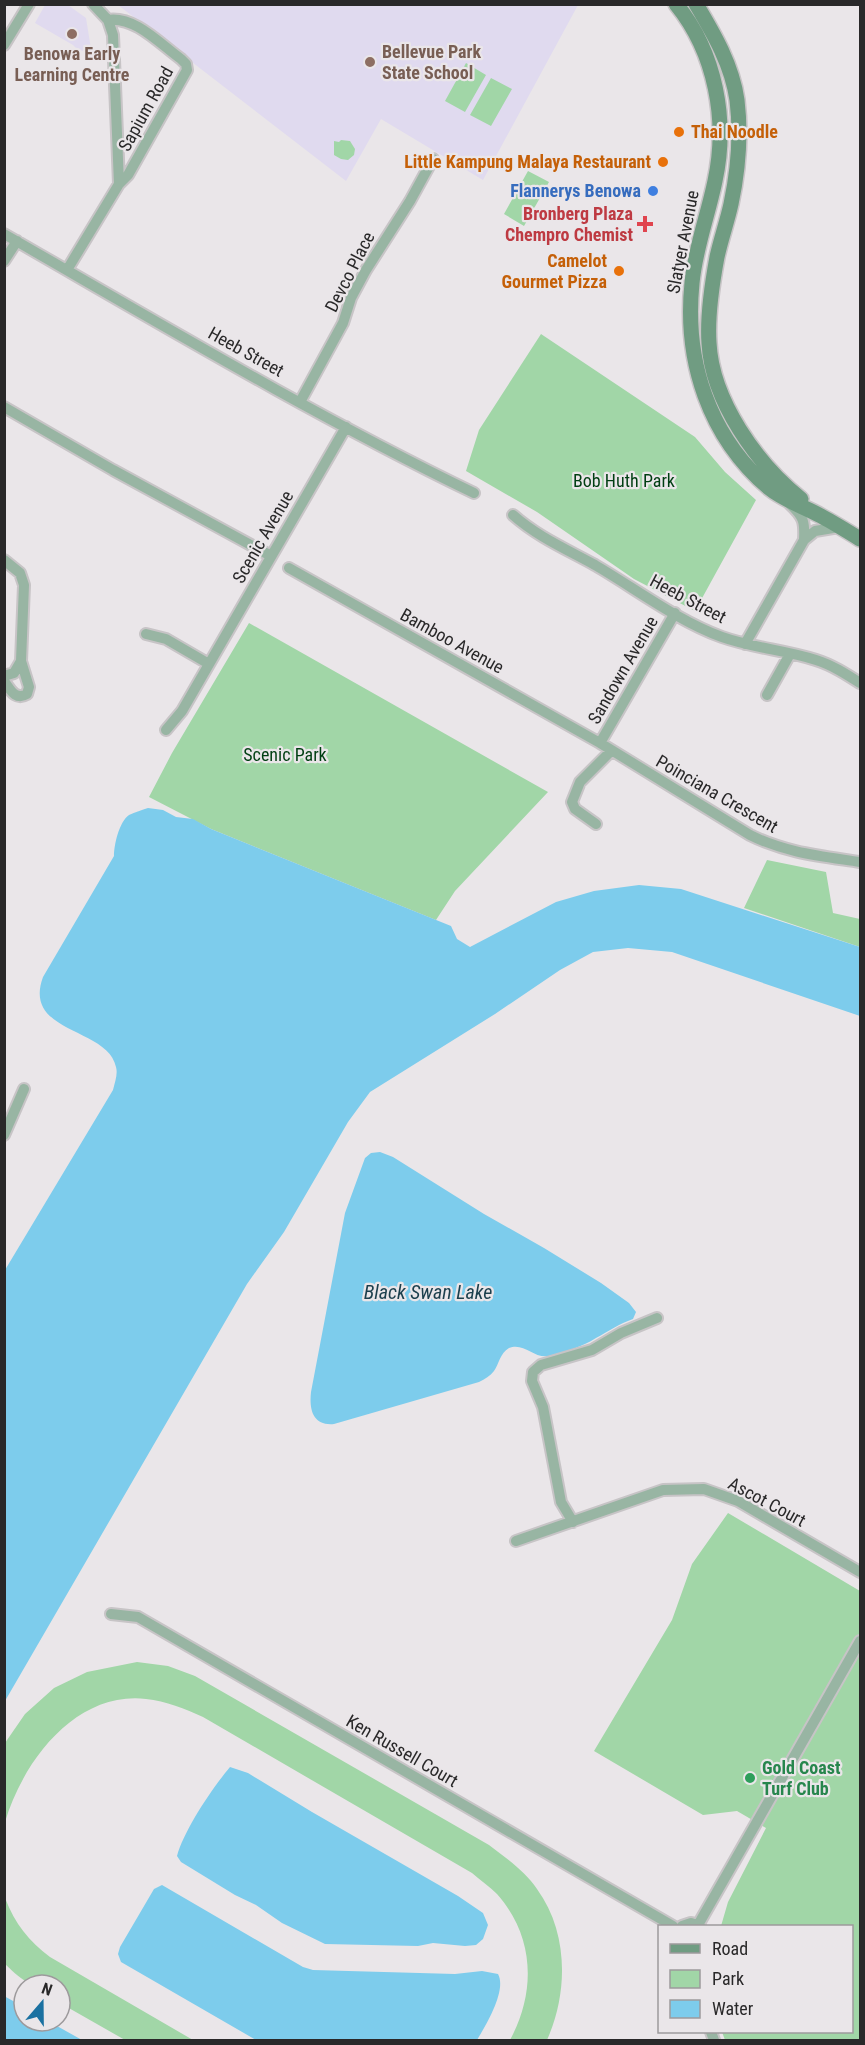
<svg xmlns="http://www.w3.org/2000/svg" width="865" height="2045" font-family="'Roboto Condensed',sans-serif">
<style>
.education{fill:#e0daef}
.green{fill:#a1d6a7}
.water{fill:#7dccec}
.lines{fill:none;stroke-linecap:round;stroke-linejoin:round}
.street-casing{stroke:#c7c4c6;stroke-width:14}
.secondary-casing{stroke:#c7c4c6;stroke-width:18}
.street{stroke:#98b5a3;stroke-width:10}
.secondary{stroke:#709c82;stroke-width:15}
.education-dot{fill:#8d6e63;stroke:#eae6e9;stroke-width:2}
.food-dot{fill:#e8710a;stroke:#eae6e9;stroke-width:2}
.shop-dot{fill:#3f7fe0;stroke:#eae6e9;stroke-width:2}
.health-dot{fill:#e0444e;stroke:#eae6e9;stroke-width:2}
.leisure-dot{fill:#2e9e5b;stroke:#eae6e9;stroke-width:2}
.labels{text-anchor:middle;stroke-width:4.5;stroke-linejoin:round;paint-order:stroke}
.education-label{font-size:18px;font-weight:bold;fill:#785e54;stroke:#eae6e9;text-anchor:start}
.street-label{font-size:18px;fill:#292829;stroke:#eae6e9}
.food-label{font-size:18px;font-weight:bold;fill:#c56008;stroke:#eae6e9;text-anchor:end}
.shop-label{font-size:18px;font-weight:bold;fill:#366cbe;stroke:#eae6e9;text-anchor:end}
.health-label{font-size:18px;font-weight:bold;fill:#be3a42;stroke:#eae6e9;text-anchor:end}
.park-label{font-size:18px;fill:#003f12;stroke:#eae6e9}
.leisure-label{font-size:18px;font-weight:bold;fill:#27864d;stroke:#eae6e9;text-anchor:start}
.water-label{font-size:20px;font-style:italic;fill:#1b3f4d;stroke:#eae6e9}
</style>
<rect width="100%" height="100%" fill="#eae6e9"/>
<path class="education" d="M45,5H68L86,18L92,55L76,48L73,45L35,23Z
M118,5H578L483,180L381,119L346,181Z"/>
<path class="green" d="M466,63L486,75L465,112L445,101Z
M491,78L512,89L491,126L470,115Z
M341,140L350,141L355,149L354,155L348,160L341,159L334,155V141L339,142Z
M528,171L549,182L524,226L504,214Z
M541,334L695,437L725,472L756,500L695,611L634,579L537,512L466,471L479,430Z
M249,623L548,792L455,891L436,920L211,829L149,797L172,753Z
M767,860L826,872L833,913L860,919V947L744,908Z
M728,1513L860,1591V2040H725L722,2032H852V1926H721L728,1902L766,1828L737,1811L703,1815L594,1751L672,1620L692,1564Z
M137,1662L168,1666L195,1676L489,1845C506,1858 525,1871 537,1889C569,1933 568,1993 547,2040H510C536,1992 535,1937 497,1894C490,1887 480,1880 472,1873L203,1717C185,1709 166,1701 146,1699C76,1691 23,1761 5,1822V1743L25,1714L54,1688L87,1672Z
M5,1898C15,1924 29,1941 50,1957L193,2040H125L60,2003V1985C29,1985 28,1986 5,1964Z"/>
<path class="water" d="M148,808L163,810L176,817L193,819L211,829L451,926L457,939L470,947L556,902L594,891L639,885L681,889L860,947V1016L672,952L628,948L593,952L560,970L495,1014L370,1092L348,1122L284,1232L247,1284L5,1701V1270L113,1090C115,1082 118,1074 116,1067C108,1027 22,1034 43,977L114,856C114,845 119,822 129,815C135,812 142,810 148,808Z
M380,1152L393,1157L484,1214L544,1248L601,1283L629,1303L636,1312L633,1319C619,1324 609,1331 596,1338C582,1347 565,1352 549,1356C534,1359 524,1342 509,1348C500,1353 499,1364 494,1371C490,1376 485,1379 479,1382L334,1424C313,1426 309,1410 311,1392L345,1213L365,1158L371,1153Z
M230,1767L248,1773L312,1812L458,1896L483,1913L488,1925L483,1939L476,1945L465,1946L433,1943L418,1946L325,1944L282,1923L256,1905L235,1895L181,1862L177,1856C184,1830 213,1787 230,1767Z
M162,1885L303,1967L313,1970L455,1974L482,1971L498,1974C507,1990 486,2025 477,2040H256L121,1962L118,1954L120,1947L154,1889Z
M4,1996L24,2007V2021H48L82,2040H5Z"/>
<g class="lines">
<g class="street-casing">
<path id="street" d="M108,20C135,16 160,44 181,59L186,64L187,70L128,175L119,184
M4,45L29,4
M4,234C159,323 313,415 474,493
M4,261L17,241
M67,270L119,184L113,35L108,20L93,4
M300,402L343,323L351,298L366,270L410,201L433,159
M4,407L113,470L271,556
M790,504C804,517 805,522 804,540
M513,515C538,537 566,549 595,565C636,589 678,621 722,637C753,648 785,650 816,660C832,665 846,674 860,683
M4,560L20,573L24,585L21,661L14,673L4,676
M289,568L600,743L750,835C786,853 821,856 860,862
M146,634L166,639L209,664
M745,644L804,540L815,531L839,527
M4,681C10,689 15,701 27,694L29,687L21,661
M767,695L790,654
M166,730L182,711L346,427
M600,743L675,613
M596,824L575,809L572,802L580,782L611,751
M4,1135L24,1089
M573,1522L561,1502L543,1407L532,1381L533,1372L541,1365L592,1350L621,1333L657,1318
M516,1541L663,1490L704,1489L738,1501L860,1572
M111,1614L138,1617L673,1926
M698,1925L860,1641
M682,1926L691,1923L700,1926
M711,2032L714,2040"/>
</g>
<g class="secondary-casing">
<path id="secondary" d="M676,4C716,53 728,121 715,181C708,215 695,249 692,283C684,361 709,437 769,488C785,501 803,506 821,516C834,523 847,531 860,539
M696,4C714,34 732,65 737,100C741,133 738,171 731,204C727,222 721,239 717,257C712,284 707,315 709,343C712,401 757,464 801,499"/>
</g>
<use href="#street" class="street"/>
<use href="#secondary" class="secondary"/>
</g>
<g class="education-dot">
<circle cx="72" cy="34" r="6"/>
<circle cx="370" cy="62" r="6"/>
</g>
<g class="food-dot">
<circle cx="679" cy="132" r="6"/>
<circle cx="663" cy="162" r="6"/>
<circle cx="619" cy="271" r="6"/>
</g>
<circle class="shop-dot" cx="653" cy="191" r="6"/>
<path class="health-dot" d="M642 215h6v6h6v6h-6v6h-6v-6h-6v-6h6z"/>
<circle class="leisure-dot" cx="750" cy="1778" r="6"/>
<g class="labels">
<g class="education-label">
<text x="382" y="58">Bellevue Park<tspan x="382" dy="21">State School</tspan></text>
<text x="72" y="60" text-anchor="middle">Benowa Early<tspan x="72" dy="21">Learning Centre</tspan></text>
</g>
<g class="street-label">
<text transform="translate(146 109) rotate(-61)" y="6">Sapium Road</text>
<text transform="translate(683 242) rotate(-79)" y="6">Slatyer Avenue</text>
<text transform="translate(350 272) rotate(-63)" y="6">Devco Place</text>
<text transform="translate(246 352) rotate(29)" y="6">Heeb Street</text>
<text transform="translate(263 537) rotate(-60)" y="6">Scenic Avenue</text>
<text transform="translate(688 599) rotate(28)" y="6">Heeb Street</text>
<text transform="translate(452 641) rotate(29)" y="6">Bamboo Avenue</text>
<text transform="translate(623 670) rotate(-60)" y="6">Sandown Avenue</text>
<text transform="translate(717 794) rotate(30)" y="6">Poinciana Crescent</text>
<text transform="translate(767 1502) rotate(28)" y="6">Ascot Court</text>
<text transform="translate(402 1751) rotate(30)" y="6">Ken Russell Court</text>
</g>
<g class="food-label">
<text x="691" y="138" text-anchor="start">Thai Noodle</text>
<text x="651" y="168">Little Kampung Malaya Restaurant</text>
<text x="607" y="267">Camelot<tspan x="607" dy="21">Gourmet Pizza</tspan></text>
</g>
<g class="shop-label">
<text x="641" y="197">Flannerys Benowa</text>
</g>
<g class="health-label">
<text x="633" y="220">Bronberg Plaza<tspan x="633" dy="21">Chempro Chemist</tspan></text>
</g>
<g class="park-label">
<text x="624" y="487">Bob Huth Park</text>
<text x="285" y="761">Scenic Park</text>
</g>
<g class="leisure-label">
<text x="762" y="1774">Gold Coast<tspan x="762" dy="21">Turf Club</tspan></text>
</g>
<g class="water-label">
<text x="428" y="1299">Black Swan Lake</text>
</g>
</g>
<rect width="865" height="2045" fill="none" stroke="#292829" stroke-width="12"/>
<rect x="658" y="1925" width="195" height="108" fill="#eae6e9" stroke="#9d9a9c" stroke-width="1.5"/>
<rect x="670" y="1944" width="30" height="9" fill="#709c82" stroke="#9d9a9c" stroke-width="1.5"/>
<text x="712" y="1955" font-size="18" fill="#292829">Road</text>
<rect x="670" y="1970" width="30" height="18" fill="#a1d6a7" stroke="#9d9a9c" stroke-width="1.5"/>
<text x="712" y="1985" font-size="18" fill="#292829">Park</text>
<rect x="670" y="2000" width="30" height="18" fill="#7dccec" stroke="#9d9a9c" stroke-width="1.5"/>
<text x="712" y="2015" font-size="18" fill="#292829">Water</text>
<g transform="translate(42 2003) rotate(20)"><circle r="28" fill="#eae6e9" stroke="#9d9a9c" stroke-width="1.5"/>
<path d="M0-4.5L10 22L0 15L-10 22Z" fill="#1b71a1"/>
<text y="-9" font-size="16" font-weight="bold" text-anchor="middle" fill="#292829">N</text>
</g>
</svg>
